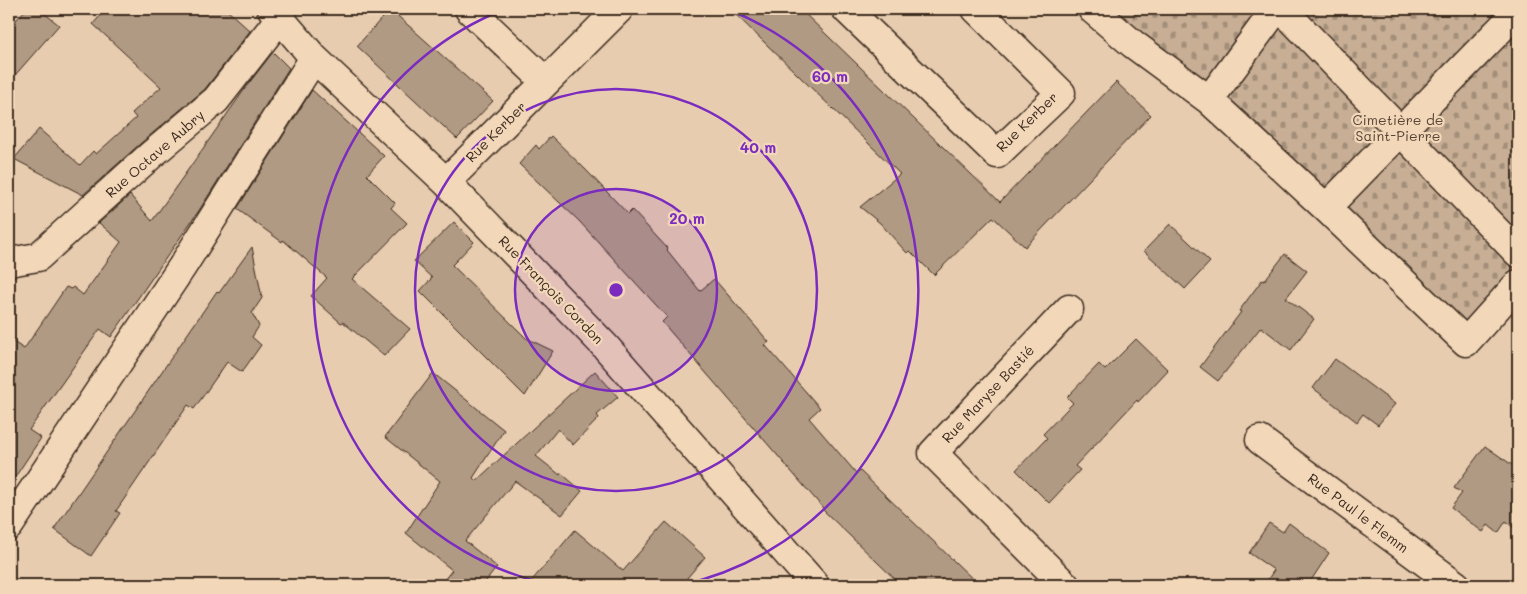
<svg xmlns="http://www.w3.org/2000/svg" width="1527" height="594" font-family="Mali,sans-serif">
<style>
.cemetery{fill:url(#cemetery-stones);stroke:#816c5a}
.building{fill:#b19a83;stroke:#3b2a1e}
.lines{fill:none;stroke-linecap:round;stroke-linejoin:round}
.minor-casing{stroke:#3b2a1e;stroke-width:31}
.minor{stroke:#f2d7b9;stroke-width:28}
.ring{fill:none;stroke:#7b2cbf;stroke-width:2.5}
.labels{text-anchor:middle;stroke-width:4.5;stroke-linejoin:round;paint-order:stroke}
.park-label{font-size:14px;fill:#574436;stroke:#f2d7b9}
.street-label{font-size:14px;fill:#3b2a1e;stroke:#f2d7b9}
.centre{fill:#7b2cbf;stroke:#f2d7b9;stroke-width:2.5}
.ring-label{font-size:15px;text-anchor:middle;font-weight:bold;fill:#7b2cbf;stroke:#f2d7b9;stroke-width:4.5;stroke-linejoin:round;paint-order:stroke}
</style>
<defs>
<pattern id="cemetery-stones" width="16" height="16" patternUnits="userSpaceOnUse" patternTransform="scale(1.25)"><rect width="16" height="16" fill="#c7ae95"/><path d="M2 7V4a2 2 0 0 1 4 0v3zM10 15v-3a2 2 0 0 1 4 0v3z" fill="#a38e79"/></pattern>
</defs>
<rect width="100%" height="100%" fill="#e7ccb0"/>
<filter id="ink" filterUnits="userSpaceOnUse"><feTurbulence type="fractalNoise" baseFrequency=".02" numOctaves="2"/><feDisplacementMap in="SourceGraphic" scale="10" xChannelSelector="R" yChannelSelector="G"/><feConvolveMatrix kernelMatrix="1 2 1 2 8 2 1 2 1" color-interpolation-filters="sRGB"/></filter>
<g filter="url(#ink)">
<path class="cemetery" d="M1072,9H1518V299L1466,356L1199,107L1081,17Z"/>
<path class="building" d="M26,9H39L59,25L9,82V28Z
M106,9H226L250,31L205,89L141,143L83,195L14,159L39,129L80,165L93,151L96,154L136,118L132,113L161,87L93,24Z
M390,9L493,101L457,139L357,46Z
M730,9H800L1000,202L1116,82L1151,115L1025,247L993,217L934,275L910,251L907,253L880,223L860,207L900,174Z
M273,52L289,68L200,209L111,337L100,329L29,430L41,438L9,486V339L24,349L66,287L71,289L73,287L83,295L121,242L99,223L130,195L152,221L249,83Z
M312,90L384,156L367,175L395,203L391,208L407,223L352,279L410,329L384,356L343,322L341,323L311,296L327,278L283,240L282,242L237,209Z
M551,136L586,170L628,214L632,210L668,249L667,250L700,291L714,279L769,342L765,345L820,408L809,418L857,474L860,471L979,585H901L822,509L823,508L662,322L667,317L579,221L519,164L536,145L539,149Z
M454,222L474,242L452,265L526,338L553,351L525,396L420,291L432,278L414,261Z
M1170,224L1210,262L1185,289L1144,251Z
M252,247L262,298L252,313L259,326L252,337L261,345L242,372L227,362L194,409L188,405L116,511L120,513L91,556L54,529L217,291L219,293Z
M1285,254L1307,271L1286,298L1314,319L1291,350L1261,327L1218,381L1200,367L1241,312L1239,311L1262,280L1264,281Z
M1136,339L1168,370L1138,402L1137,400L1075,466L1080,470L1049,503L1016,470L1047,438L1043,434L1073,403L1067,397L1099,364L1105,370Z
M1335,359L1395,404L1378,425L1363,414L1357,422L1313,388Z
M595,371L618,397L597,415L599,418L573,445L558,429L536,456L560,475L561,473L582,491L562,515L515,481L465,541L497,567L483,585H440L452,570L406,533L440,481L385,437L433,373L504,430L473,478L476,481Z
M1485,446L1518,469V532L1506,521L1498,533L1488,525L1483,532L1451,508L1462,493L1454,488Z
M666,522L705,557L681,585H528L575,530L623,571Z
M1269,523L1283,532L1289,523L1329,553L1308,585H1264L1274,570L1249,553Z"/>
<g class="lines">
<g class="minor-casing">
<path id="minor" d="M272,9L314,58L446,182L605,346L815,585
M469,9L546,82
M846,9L997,154L1061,93L976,9
M1092,9L1133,44L1209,100L1326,208L1466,342L1518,284
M1282,9L1518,253
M1209,100L1276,9
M446,182L619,9
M1326,208L1518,11
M9,262L38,257L151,155L216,100L280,18
M1260,440L1456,585
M9,526L182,267L314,58
M1065,585L933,453L1069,309"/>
</g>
<use href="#minor" class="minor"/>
</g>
</g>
<circle cx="616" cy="290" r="101" fill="#7b2cbf" fill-opacity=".12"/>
<g class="ring">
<circle cx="616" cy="290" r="101"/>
<circle cx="616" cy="290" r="201"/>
<path d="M551 585A302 302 0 0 1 505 9M727 9A302 302 0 0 1 681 585"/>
</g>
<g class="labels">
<g class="park-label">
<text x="1398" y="125">Cimetière de<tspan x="1398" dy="16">Saint-Pierre</tspan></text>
</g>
<g class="street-label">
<text transform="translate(1027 122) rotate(-44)" y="5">Rue Kerber</text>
<text transform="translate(496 132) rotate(-45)" y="5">Rue Kerber</text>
<text transform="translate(155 154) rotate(-41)" y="5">Rue Octave Aubry</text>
<text transform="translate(551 290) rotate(46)" y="5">Rue François Cordon</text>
<text transform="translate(988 394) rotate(-47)" y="5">Rue Maryse Bastié</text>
<text transform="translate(1358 513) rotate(37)" y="5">Rue Paul le Flemm</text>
</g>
</g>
<circle cx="616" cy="290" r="8" class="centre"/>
<g class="ring-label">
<text x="830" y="82">60 m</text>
<text x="758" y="153">40 m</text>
<text x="687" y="224">20 m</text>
</g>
<rect width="1527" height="594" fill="none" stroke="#f2d7b9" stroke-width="30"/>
<rect x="15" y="15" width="1497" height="564" fill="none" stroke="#3b2a1e" stroke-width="2" filter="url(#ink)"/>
</svg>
